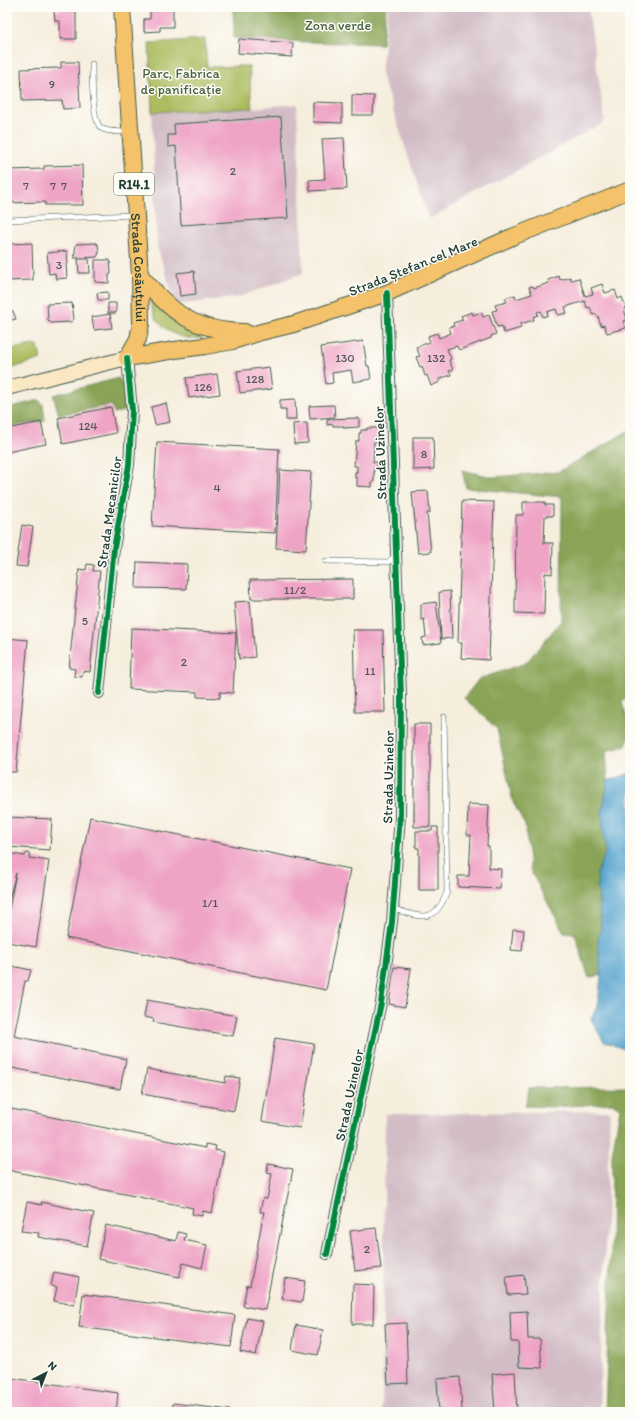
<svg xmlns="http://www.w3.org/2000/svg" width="637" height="1419" font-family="Itim,sans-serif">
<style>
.industrial{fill:#d2bdc6}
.green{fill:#acbc5f;stroke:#667c4a}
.forest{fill:#89a456;stroke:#547045}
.water{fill:#55a3ce;stroke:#3a7081}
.building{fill:#efa4c6}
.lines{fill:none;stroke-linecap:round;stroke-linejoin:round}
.service-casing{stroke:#3f584d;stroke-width:6}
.minor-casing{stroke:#3f584d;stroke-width:12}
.secondary-casing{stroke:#3f584d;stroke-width:16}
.primary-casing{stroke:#3f584d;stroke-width:18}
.service{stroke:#fff;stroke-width:5}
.minor{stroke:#fff;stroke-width:10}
.secondary{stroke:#fae7c3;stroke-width:14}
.primary{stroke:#f3c26a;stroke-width:16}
.cycleway-casing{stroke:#fdfcf7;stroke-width:8}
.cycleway{stroke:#00873e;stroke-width:6}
.labels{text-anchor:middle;stroke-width:3;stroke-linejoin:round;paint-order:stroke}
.number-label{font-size:12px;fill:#535758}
.shield{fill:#fdfcf7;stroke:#62766e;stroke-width:1}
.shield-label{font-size:13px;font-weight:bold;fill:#1f3d34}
.park-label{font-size:14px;fill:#496341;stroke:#fdfcf7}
.street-label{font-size:14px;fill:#1f3d34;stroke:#fdfcf7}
</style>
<rect width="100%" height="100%" fill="#fdfcf7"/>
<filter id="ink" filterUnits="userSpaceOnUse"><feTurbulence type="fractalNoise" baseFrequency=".025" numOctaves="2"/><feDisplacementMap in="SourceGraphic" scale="8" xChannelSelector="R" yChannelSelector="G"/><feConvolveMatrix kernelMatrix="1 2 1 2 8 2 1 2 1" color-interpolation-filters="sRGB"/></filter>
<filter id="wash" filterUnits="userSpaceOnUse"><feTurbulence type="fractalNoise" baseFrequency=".012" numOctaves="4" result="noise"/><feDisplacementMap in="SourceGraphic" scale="16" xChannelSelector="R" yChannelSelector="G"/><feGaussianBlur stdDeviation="0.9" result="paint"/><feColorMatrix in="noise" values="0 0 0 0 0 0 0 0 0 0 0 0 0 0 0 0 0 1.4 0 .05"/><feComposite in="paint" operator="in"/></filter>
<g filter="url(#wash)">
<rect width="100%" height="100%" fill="#f6eedd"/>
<path class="industrial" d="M388,7H588L605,122L429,219L381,74Z
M297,104L303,273L239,297L176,305L157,246L152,112L252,108Z
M610,1111L599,1412H382L385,1114Z"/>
<path class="green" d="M205,39L207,67L249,66L252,108L152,112L149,43Z
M149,296L183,327L203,338C186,341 168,334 157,320C153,314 151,303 149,296Z
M32,345L38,346L41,359L7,370V350Z"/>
<path class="forest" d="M233,7H386L382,44L306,42L234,38Z
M119,378L123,385L125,411L114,413L112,405L59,415L53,395Z
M39,400L43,404L45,421L7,427V408Z
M628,431H630V696L622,702L630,728V733L626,746L606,751L608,781L602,814L604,839L606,851L597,873L601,929L598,940L601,975L589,978L575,934L564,933L530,870L525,825L513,802L497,729L464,698L479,679L526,663L561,621L562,497L466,488L462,470L492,477L558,472Z
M630,1087V1412H605L611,1259L612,1155L620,1108L612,1103L554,1107L525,1106L529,1088Z"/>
<path class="water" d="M630,773V1049L621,1048L603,1041L591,1019L598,1005L601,975L598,940L601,929L597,873L606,851L604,839L602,814L608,781Z"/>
<g id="blocks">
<path class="building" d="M59,7H76V39H60V21H55L54,11L59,10Z
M150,7H173V27H160V31L144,32V19H150Z
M239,39L293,43L292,57L238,53Z
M61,62H78L80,108L63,109L62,100L22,101L21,69L61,68Z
M352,95L374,96L373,115H352Z
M313,102L342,103V123L313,122Z
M281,117L288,218L181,225L176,146L168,147V135H175L174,124Z
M344,138L347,189L310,191L309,180L325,179L322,139Z
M82,165L83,205H45V202L7,203V170L44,169V166Z
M32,243L33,280L7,281V244Z
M97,243V245L98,244L99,253L97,257L74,258L76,244Z
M67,251L68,264H66L67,278L56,279L55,273L49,274L47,253Z
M78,259H89L90,273H79Z
M95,260H110L111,274L109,275V283L95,282Z
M194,271L196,294L180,296L177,273Z
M559,276L560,280L570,277L571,280L579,278L585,296L593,294L591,288L602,284L605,293L615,290L618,299L622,297L626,309H624L627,320L623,321L626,328L607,333L604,325L601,326L598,316H597L596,314L593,315L590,307L587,308L585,301L565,307L567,313L558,315L556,309L547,312L548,315L543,317L541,311L537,312L538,315L533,317L534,320L520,324L521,328L504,333L502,326L497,327L492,311L497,310L495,305L507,302L505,298L515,295L516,299L532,294L529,287L533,286L534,288L549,283L548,280Z
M108,292V300H98L97,293Z
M72,303L74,319L71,322L51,323L48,320L47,304Z
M108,303H116V313H108Z
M13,311L16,319L7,321V312Z
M472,312L473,315L481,312L483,317L489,315L496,334L491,336V338L459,350L457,346L447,349L451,359L449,360L453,370L449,371L451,375L439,379L440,382L431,386L427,375L425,376L422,366L420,367L416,357L420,356L416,347L430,342L428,336L437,333L439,338L451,333L449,327L454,326L453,323L463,320L461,316Z
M110,314L112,328L94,330L92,317Z
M363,341L367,366H369L371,379L353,382L351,370L332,373L333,383L326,384L321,347Z
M269,367L272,389L240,393L237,371Z
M217,374L220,394L189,398L186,378Z
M295,399L296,420H286V409H280V400Z
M166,403L170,422L155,425L151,407Z
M334,405L335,417L310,419L309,406Z
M111,407L116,433L63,444L58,418Z
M359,418V427L344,428V426H333V424L327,425V419Z
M41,422L46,444L7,452V429Z
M307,423L308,443L294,444L293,424Z
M367,428H380V443L374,442L373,462H377V467L374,468V482H372V487L357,486V478H355V472H357V466H354L356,441H359V433H361V430H367Z
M413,437H433L434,469L413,470Z
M157,442L279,449L275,533L152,526Z
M280,470L311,472L306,550L276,548Z
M428,491L430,513H427L431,552L418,553L412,492Z
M462,501L494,502L489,660L461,658L462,643H458Z
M523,502H545V505H553V516H545L544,543H553L552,574L545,573L544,614L515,613L516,515H523Z
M7,519L11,520L9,535H7Z
M22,525L33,527L27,567L16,566Z
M137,562L187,564L186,589L136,588Z
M87,564L94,565L93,571H100L90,672L83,671L82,677L74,676L75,669L69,668L79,569L86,570Z
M353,579V599H251L250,580Z
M450,591L452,638L441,639L439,592Z
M250,601L255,657L239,659L234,602Z
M436,602L441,643L423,645L422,638L426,637L424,619L421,620V604Z
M131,628L236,633L233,693L220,692V698L197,697V692L129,689Z
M353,630H383L385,712H355Z
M7,638L28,640L16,772H7Z
M414,724H430V827H414Z
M468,804L489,805L487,846H489V868L501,869L500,889L458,887V876H469L471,835H467Z
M7,817L52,819L50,850L7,847Z
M90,817L350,869L326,990L66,938Z
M432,827H438V890H419V848H416V831H432Z
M7,853L25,856L27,853L30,854L29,858L49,861L36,947L7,942V920L16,873L7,906Z
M513,929L524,930L522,951L511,950Z
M7,965L31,970L28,981H25L14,1036L126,1059L120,1089L7,1067Z
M394,967L411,969L405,1007L389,1004Z
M147,1000L237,1016L233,1036L153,1022L154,1019L144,1017Z
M275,1038L314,1044L300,1128L262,1121Z
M147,1069L225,1083L226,1076L240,1078L234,1111L142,1094Z
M7,1108L205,1148V1144L216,1146L215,1150L224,1152L212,1213L203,1211L202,1216L192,1214L193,1208L7,1170Z
M268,1164L293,1169L265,1310L243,1306L247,1285L250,1286L260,1232L264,1212H260L263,1198L267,1199L272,1174L267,1173Z
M27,1202L42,1205L41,1202L94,1213L87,1246L38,1237L39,1233L21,1231Z
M106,1225L176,1241L178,1232L186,1234L184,1240L207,1245L202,1268L183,1263L179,1277L98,1259Z
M376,1228L381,1268L355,1271L350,1231Z
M54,1272L79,1277L74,1305L54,1301L57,1287L51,1286Z
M524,1275L526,1294L508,1295L506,1277Z
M285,1278L305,1281L302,1302L282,1299Z
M353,1284L374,1285L373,1324H352Z
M83,1294L235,1315L231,1347L79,1327Z
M527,1311L528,1339H540L542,1368L519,1367L518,1342H511L510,1312Z
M247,1318L263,1321L256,1355L240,1352Z
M406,1323L408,1383L388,1384L385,1324Z
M296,1325L323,1330L318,1355L292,1350Z
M515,1372L517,1412H495L492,1374Z
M460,1377L462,1412H439L437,1379Z
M11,1378L118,1393L116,1412H7Z
M173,1403L238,1411V1412H172Z"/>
</g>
</g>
<g filter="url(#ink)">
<use href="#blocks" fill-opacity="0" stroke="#3f584d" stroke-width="1"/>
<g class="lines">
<g class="service-casing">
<path id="service" d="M92,64C92,77 92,121 101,128C108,133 119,131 128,132
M7,220L134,215
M326,561L388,562L395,556
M393,909C421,916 434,926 447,892L444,717"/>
</g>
<g class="minor-casing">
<path id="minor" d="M99,693L114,548L129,465L132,410L127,358
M327,1254L381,1003L392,922L400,816L401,696L387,293"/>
</g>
<g class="secondary-casing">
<path id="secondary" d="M7,388L127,358"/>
</g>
<g class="primary-casing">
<g id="primary">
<path id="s1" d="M122,7L140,275L141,324L138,339L127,358"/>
<path d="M140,275C172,313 193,331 245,332"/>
<path d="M127,358L175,350L205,346L233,341L261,332L294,324L387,293L512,237L630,190"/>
</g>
</g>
<use href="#service" class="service"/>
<use href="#minor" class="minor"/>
<use href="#secondary" class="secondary"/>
<use href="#primary" class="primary"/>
<g class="cycleway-casing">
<path id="cycleway" d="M99,693L114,548L129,465L132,410L127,358
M327,1254L381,1003L392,922L400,816L401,696L387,293"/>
</g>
<use href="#cycleway" class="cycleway"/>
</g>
</g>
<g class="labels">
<g class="number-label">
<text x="52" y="88">9</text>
<text x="233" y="175">2</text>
<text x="26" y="190">7</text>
<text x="53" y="190">7</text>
<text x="64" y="190">7</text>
<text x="59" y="269">3</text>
<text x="345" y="362">130</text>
<text x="436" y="362">132</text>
<text x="255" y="383">128</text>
<text x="203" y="391">126</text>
<text x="88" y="430">124</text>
<text x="424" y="458">8</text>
<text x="217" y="492">4</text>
<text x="295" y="594">11/2</text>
<text x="85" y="625">5</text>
<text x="184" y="666">2</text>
<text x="370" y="675">11</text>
<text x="210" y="907">1/1</text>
<text x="367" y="1253">2</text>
</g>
<rect class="shield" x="114" y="173" width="40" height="22" rx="3"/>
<g class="shield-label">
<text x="134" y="189">R14.1</text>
</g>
<g class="park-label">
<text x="338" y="30">Zona verde</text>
<text x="181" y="78">Parc, Fabrica<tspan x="181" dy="16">de panificație</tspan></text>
</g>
<g class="street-label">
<text transform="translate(413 266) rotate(-22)" y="5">Strada Ștefan cel Mare</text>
<text dy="5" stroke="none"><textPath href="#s1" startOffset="261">Strada Cosăuțului</textPath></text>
<text transform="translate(380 453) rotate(-92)" y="5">Strada Uzinelor</text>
<text transform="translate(109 512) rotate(-82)" y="5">Strada Mecanicilor</text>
<text transform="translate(388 777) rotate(-89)" y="5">Strada Uzinelor</text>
<text transform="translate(349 1095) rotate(-78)" y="5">Strada Uzinelor</text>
</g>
</g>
<rect width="637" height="1419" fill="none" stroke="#fdfcf7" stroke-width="24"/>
<g transform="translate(46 1373) rotate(42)" stroke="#fdfcf7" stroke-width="3" paint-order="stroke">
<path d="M0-3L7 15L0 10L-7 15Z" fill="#1f3d34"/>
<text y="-6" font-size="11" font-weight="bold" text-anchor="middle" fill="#1f3d34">N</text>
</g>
</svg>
